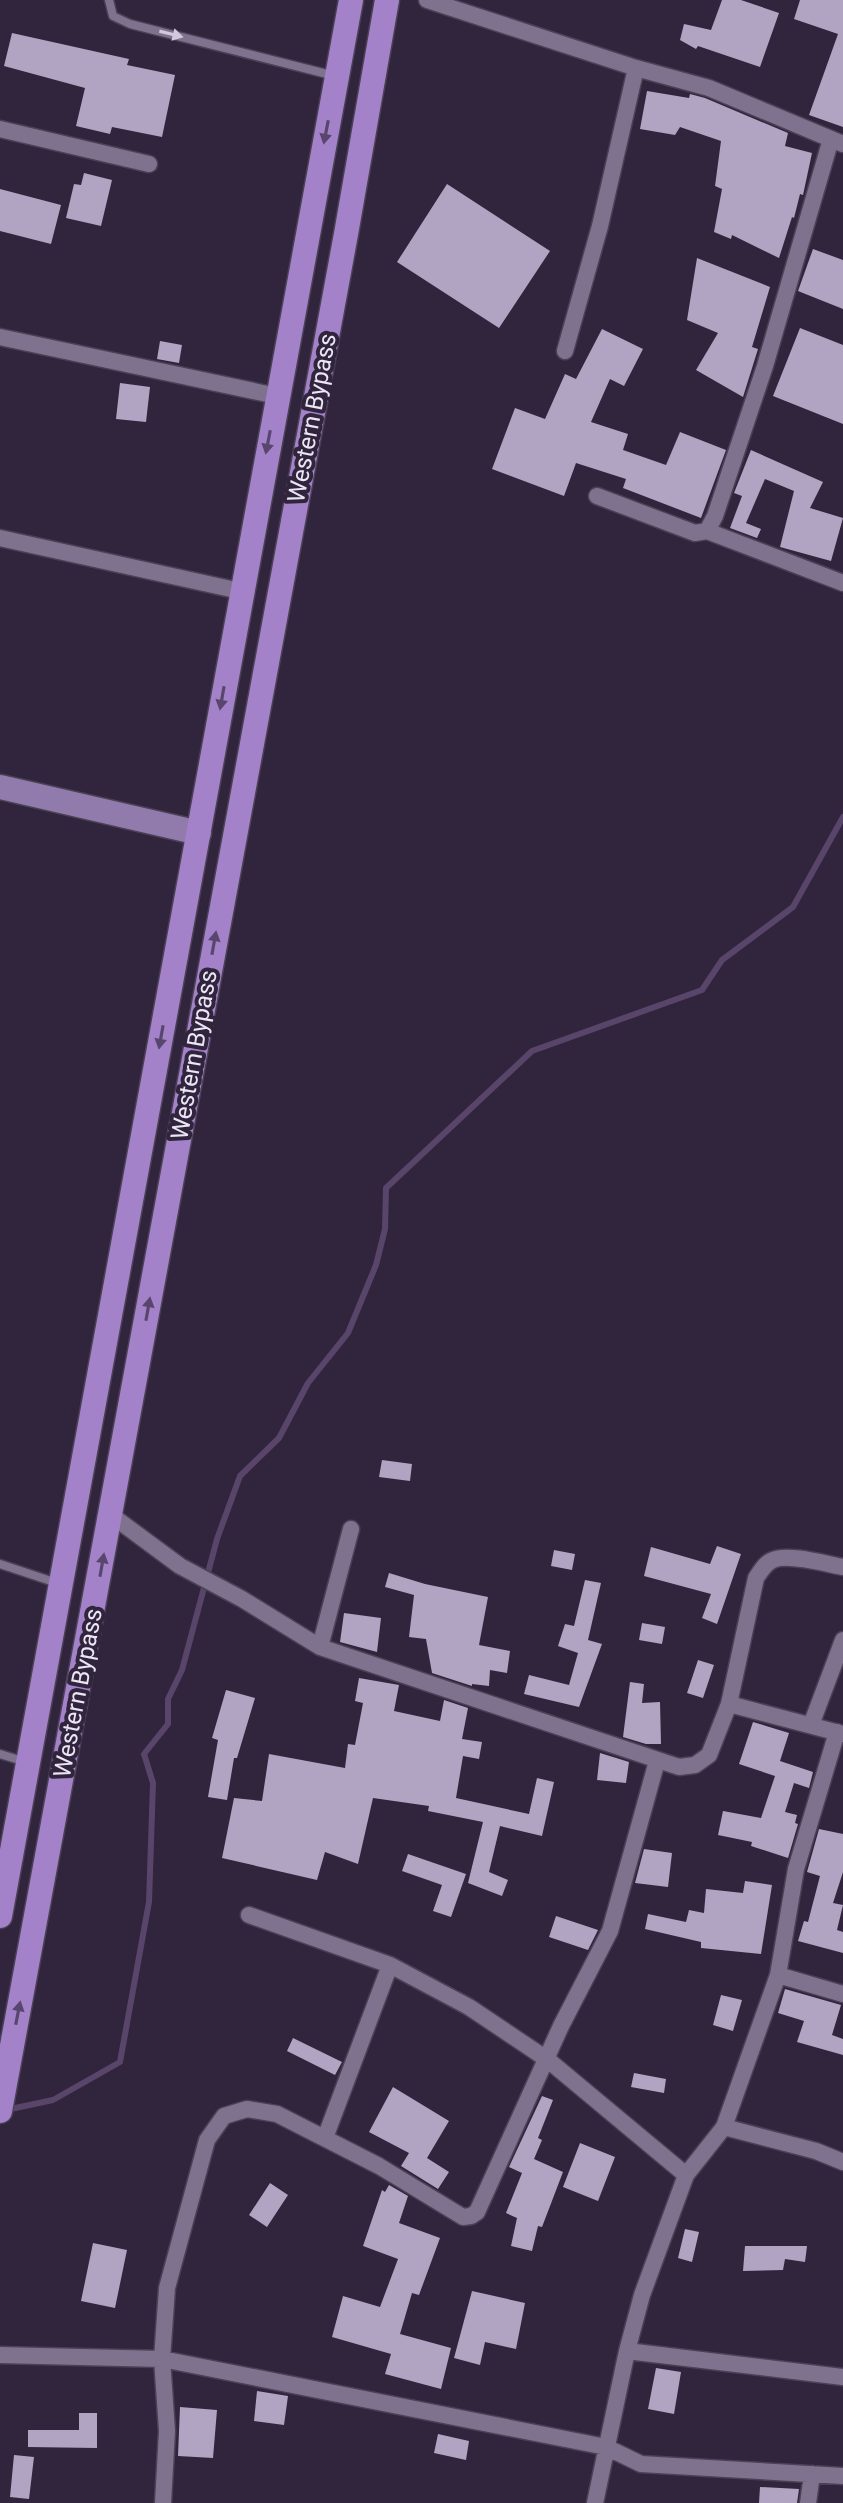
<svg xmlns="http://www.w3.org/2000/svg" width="843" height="2503" font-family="Roboto,sans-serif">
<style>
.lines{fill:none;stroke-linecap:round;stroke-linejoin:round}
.stream{stroke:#59456a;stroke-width:6}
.building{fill:#b1a4c2}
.lane-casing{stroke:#4b4155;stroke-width:11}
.street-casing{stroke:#4b4155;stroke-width:19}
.secondary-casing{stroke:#4b4155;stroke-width:27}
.primary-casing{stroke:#4b4155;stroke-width:27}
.lane{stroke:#7f728f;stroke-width:8}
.street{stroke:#7f728f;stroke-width:16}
.secondary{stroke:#917aac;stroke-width:24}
.primary{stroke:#a482c9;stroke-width:24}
.oneway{fill:#d1c8dc}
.oneway2{fill:#59466e}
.labels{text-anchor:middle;stroke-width:8;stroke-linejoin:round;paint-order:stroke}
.street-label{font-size:24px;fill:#ece5f5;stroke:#30253d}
</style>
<rect width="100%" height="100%" fill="#30253d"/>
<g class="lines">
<path class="stream" d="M6,2110L53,2100L120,2062L149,1902L153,1783L144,1754L168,1724V1699L182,1670L217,1539L240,1476L279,1438L308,1383L348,1333L376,1265L385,1229L386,1188L532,1051L702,990L722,960L793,907L843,817"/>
</g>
<path class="building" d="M722,0H741L779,13L760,67L698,46L696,49L680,40L684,24L711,30Z
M800,0H843V127L809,115L838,34L794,19Z
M12,33L129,59L127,65L175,75L162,137L112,127L110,134L76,126L85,88L4,66Z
M647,91L689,98L690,94L705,98L788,133L785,146L812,153L803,195L800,194L794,218L792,217L779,258L732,235L731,239L714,232L722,189L715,186L721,141L680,127L675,135L640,129Z
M84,173L112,180L101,226L66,218L74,184L81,185Z
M447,184L550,251L499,328L397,262Z
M0,189L61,205L51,244L0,231Z
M813,249L843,260V309L798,291Z
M697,258L770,287L752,347L758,349L743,397L696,370L718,333L687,320Z
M800,328L843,345V424L773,396Z
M602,329L643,349L624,386L610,379L591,422L628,434L623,450L666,465L680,432L726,450L701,518L623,488L626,479L576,463L564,496L492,469L515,408L545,419L565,374L576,379Z
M160,341L182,345L179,363L157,359Z
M120,383L150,387L146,422L116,419Z
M751,450L823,482L810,508L843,518L831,561L780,547L794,491L765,479L746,523L761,529L757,538L730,528L742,496L734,493Z
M382,1460L412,1464L410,1481L379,1477Z
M717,1546L741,1554L717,1624L702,1618L711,1594L644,1576L651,1547L710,1564Z
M554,1550L575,1554L572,1570L551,1566Z
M389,1573L425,1584L488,1597L479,1645L510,1651L507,1673L490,1670L489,1686L472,1684V1686L432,1673L426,1639L409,1637L414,1595L385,1587Z
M585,1580L601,1583L588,1640L602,1644L579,1707L524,1694L529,1675L569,1685L578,1653L558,1646L565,1624L574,1626Z
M344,1613L381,1618L377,1652L340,1642Z
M642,1623L665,1627L662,1644L639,1640Z
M698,1660L714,1665L703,1698L687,1693Z
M359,1678L399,1685L394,1711L440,1721L444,1700L468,1708L462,1739L482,1742L479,1759L463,1756L456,1798L529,1814L537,1778L554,1782L542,1836L500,1826L489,1872L508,1880L502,1896L468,1883L483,1822L428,1811L429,1806L373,1798L358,1864L325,1852L317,1880L222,1858L234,1798L262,1801L269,1754L345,1768L348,1744L355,1745L363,1703L355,1701Z
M630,1682L644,1684L642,1703L660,1702L661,1744H646L623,1737Z
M226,1690L255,1698L237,1758H234L227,1800L208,1797L218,1740L212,1738Z
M753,1722L789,1733L780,1761L813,1772L809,1788L794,1783L785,1812L797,1815L795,1823L798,1824L788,1858L751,1846L752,1842L718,1835L723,1811L761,1818L775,1776L739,1764Z
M600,1753L629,1762L626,1783L597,1780Z
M819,1829L843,1834V1872L833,1903L843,1905L837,1930L843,1932V1953L798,1941L804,1921L808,1922L820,1876L807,1872Z
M644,1849L672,1853L668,1887L635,1883Z
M408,1854L466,1874L451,1917L433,1911L442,1885L402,1871Z
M745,1881L772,1885L761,1954L701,1948V1942L645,1929L648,1914L686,1922L689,1910L704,1913L706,1889L743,1893Z
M556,1916L598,1930L588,1950L549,1937Z
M785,1989L841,2005L832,2035L843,2039V2055L797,2042L804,2021L778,2013Z
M721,1995L742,2000L733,2031L713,2025Z
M293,2038L342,2062L335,2075L287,2051Z
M634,2073L666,2079L664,2093L631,2087Z
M393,2087L449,2121L427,2158L449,2172L438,2189L401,2166L409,2153L369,2132Z
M542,2096L553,2100L538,2138L542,2140L534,2159L563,2172L542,2227L538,2226L532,2251L511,2246L517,2218L506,2213L522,2173L509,2167Z
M580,2143L615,2157L598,2201L563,2187Z
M270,2183L288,2195L267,2227L249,2215Z
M389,2185L408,2196L399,2223L440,2238L419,2295L412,2293L400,2334L451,2348L441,2389L385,2374L391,2354L332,2337L343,2296L380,2307L398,2259L363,2246L382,2190L385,2192Z
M685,2229L699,2232L692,2262L678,2258Z
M93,2243L127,2250L115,2308L81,2301Z
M745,2246H807L805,2262L785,2259L783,2270L743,2271Z
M472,2291L525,2303L516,2349L485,2342L480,2365L454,2358Z
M656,2368L681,2372L674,2414L648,2409Z
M257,2391L288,2396L284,2425L254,2421Z
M180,2407L217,2410L213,2458L178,2456Z
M79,2413H97V2448L28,2447V2430H79Z
M438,2434L469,2441L466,2460L434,2453Z
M14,2455L34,2457L29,2499L10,2497Z
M760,2487L799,2489L797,2503H759Z"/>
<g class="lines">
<g class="lane-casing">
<path id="lane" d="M109,0L113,16L130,24L335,76
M0,1564L60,1584
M0,1754L26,1762"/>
</g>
<g class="street-casing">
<path id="street" d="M427,0L636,68L709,88L843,144
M0,129L149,164
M0,337L277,396
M565,351L600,226L636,68
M597,496L695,533L707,531L843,583
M707,531L715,516L765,366L831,139
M0,538L240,591
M111,1515L180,1566L242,1599L320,1647L679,1767L695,1765L709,1755L729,1704L756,1578C761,1571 765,1563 773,1560C788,1553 826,1564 843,1567
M320,1647L351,1529
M729,1704L843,1734
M811,1725L843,1640
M249,1915L390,1965L469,2007L548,2060L686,2175
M778,1975L843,1994
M724,2127L816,2151L843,2162
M325,2138L390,1965
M627,2351L843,2377
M0,2355L162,2359L606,2447L641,2464L843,2476
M163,2503L167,2431L162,2359L167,2288L207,2140L224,2116L247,2109L277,2114L379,2166L463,2217L471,2216L477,2212L561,2026L610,1931L657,1761
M595,2503L627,2351L642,2295L686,2175L724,2127L778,1975L796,1869L837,1732
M808,2503L812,2474"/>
</g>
<g class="secondary-casing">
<path id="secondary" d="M0,787L199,833"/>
</g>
<g class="primary-casing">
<path id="primary" d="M0,1916C119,1278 232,638 351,0
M0,2111L346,234L387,0"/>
</g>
<use href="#lane" class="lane"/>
<use href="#street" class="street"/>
<use href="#secondary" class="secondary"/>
<use href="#primary" class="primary"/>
</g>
<defs><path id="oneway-solid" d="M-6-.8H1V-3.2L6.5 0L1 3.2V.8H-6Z" transform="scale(2)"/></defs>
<use class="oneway" href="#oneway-solid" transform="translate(171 34) rotate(14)"/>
<g class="oneway2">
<use href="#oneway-solid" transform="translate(326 132) rotate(101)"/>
<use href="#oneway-solid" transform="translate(268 442) rotate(101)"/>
<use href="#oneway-solid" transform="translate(222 698) rotate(100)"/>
<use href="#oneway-solid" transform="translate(214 943) rotate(-80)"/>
<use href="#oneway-solid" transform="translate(161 1037) rotate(100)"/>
<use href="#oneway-solid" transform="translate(148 1309) rotate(-80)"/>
<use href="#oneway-solid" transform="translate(102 1565) rotate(-80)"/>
<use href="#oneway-solid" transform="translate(18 2013) rotate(-79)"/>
</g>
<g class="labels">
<g class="street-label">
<text transform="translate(312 418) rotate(-79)" y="8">Western Bypass</text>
<text transform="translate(194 1055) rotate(-80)" y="8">Western Bypass</text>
<text transform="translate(78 1693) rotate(-79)" y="8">Western Bypass</text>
</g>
</g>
</svg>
